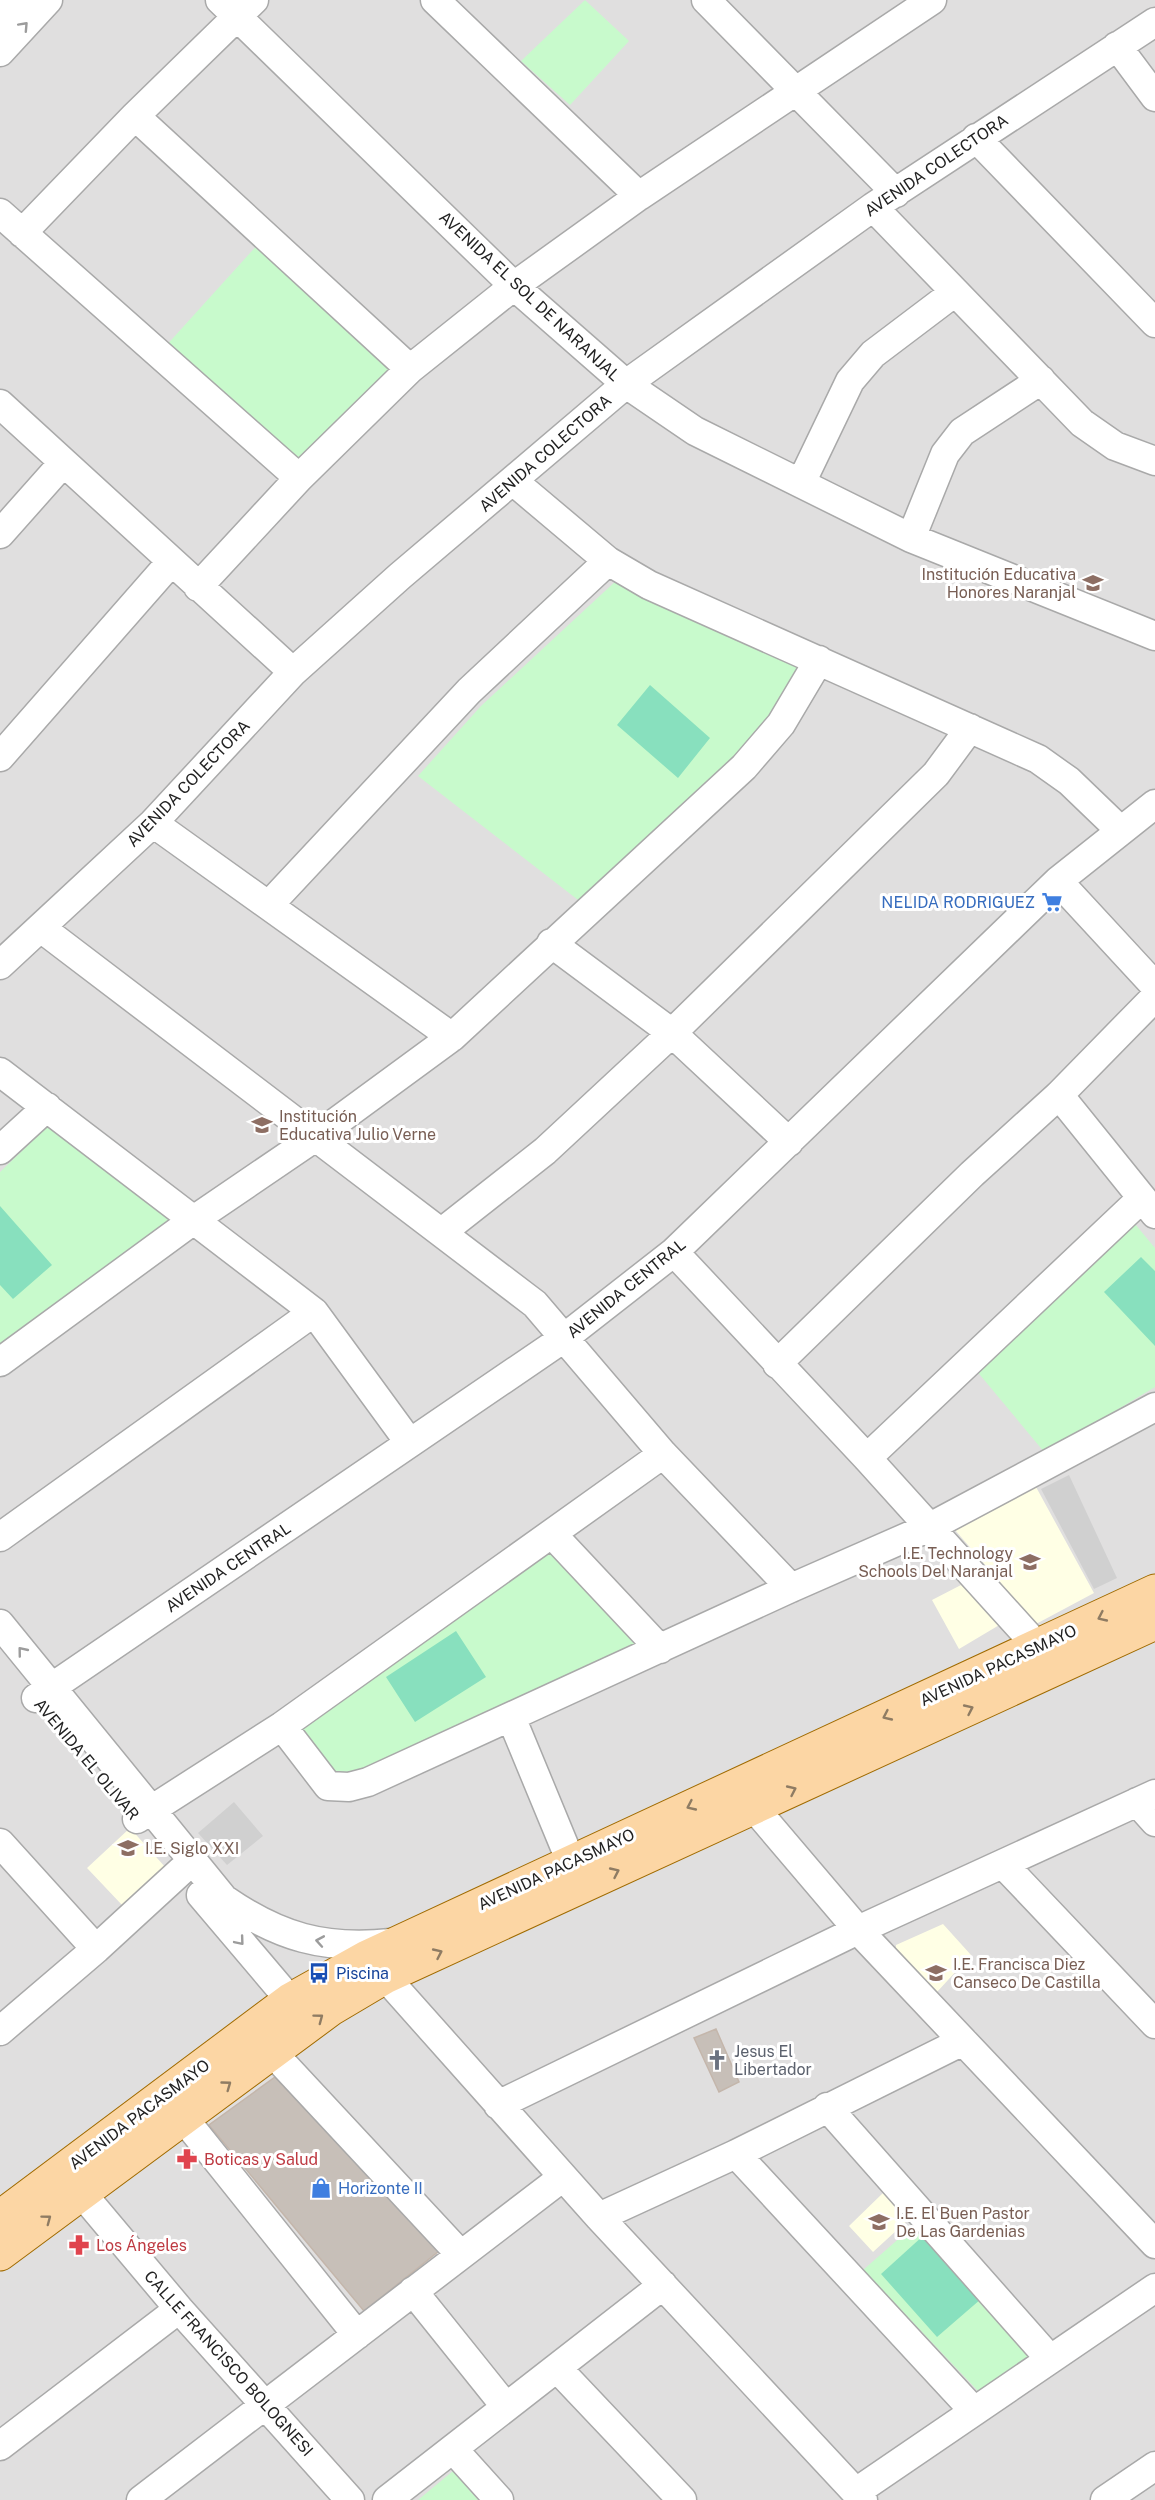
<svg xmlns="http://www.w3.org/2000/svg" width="1155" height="2500" font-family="'Public Sans',sans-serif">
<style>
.residential{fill:#e0dfdf}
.education{fill:#ffffe5}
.religious{fill:#d0d0d0}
.park{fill:#c8facc}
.pitch{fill:#88e0be}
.building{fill:#c7bfb8;stroke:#c4b6ab;stroke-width:1.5}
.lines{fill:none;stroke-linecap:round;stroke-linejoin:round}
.minor-casing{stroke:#a9a9a9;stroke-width:31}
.major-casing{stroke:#a06b00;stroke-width:35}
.minor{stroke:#fff;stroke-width:28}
.major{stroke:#fcd6a4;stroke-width:33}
.oneway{stroke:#9c9c9c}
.oneway2{stroke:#8f7c63}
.labels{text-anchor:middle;stroke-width:6;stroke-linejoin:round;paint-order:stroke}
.street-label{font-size:16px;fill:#222;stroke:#fff}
.education-label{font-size:16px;fill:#785e54;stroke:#fff;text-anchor:start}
.shop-label{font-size:16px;fill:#366cbe;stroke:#fff;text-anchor:end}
.transit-label{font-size:16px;fill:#164399;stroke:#fff;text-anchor:start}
.worship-label{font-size:16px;fill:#5b616d;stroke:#fff;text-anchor:start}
.health-label{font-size:16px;fill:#be3a42;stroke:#fff;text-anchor:start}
</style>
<rect width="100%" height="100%" fill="#f2efe9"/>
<path class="residential" d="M0,0H1155V2500H0Z"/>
<path class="education" d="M1036,1487L1094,1593L1036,1624L955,1530Z
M961,1585L1001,1624L959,1649L932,1600Z
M130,1828L166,1868L122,1905L87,1868Z
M943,1924L971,1955L937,1992L896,1952V1945Z
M884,2192L909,2219L873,2252L849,2226Z"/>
<path class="religious" d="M1069,1475L1117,1578L1094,1589L1041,1489Z
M234,1802L263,1836L227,1865L198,1833Z"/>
<path class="park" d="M585,0L629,41L570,105L521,61Z
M260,242L396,370L301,467L164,348Z
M618,579L804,666L775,717L736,763L582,903L418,776L481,706Z
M52,1122L180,1218L0,1344V1172Z
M1135,1224L1155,1248V1387L1045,1453L975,1369Z
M552,1549L641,1645L349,1778L332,1770L298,1727Z
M919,2221L1040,2351L979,2392L863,2270Z
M453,2471L478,2500H418Z"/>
<path class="pitch" d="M650,685L710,738L678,778L617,725Z
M0,1206L52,1265L13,1299L0,1285Z
M1141,1257L1155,1271V1346L1104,1292Z
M456,1631L486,1677L415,1722L386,1677Z
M924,2235L981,2299L937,2337L881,2274Z"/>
<path class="building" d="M716,2029L739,2082L719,2092L694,2038Z
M275,2077L439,2251L364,2311L209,2125Z"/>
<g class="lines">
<g class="minor-casing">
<path id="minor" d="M220,0L514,286L626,384L695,431L911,538L1155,636
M435,0L639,196
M706,0L896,193
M0,17L16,0
M1117,46L1155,97
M0,52L48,0
M135,116L410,369
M976,138L1155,323
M873,207L1082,423L1115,446L1155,461
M0,213L299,478
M22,233L135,116L254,0
M0,404L293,672
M513,481L608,561L649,585L1038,759L1069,781L1121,831
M801,483L850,381L873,354L955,292
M0,534L63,463
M911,538L945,454L962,432L1041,380
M198,587L299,478L410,369L514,286L639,196L932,0
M0,757L171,562
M153,823L452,1037
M1058,881L1155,986
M269,905L469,691L608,561
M41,928L535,1304L663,1454L791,1588
M551,943L672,1033L789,1142
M0,965L153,823L293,672L400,576L626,384L873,207L1155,22
M0,1072L314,1312L409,1442
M1059,1095L1155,1214
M0,1150L47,1107
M442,1232L545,1151L672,1033L936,774L970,728
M674,1252L867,1458L1038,1647
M0,1362L195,1219L317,1136L452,1037L744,767L781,724L819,660
M777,1364L972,1174L1059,1095L1155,997
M867,1458L1142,1198
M552,1534L660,1649
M0,1537L314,1312
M0,1624L224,1899C279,1937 324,1950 391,1943
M36,1698L564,1338L674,1252L1058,881L1155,804
M511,1717L571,1862
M282,1726L328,1786L349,1787L368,1782L791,1588L930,1527L1155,1407
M739,1790L858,1930L1155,2244
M1137,1802L1155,1822
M137,1819L282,1726L663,1454
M0,1843L96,1949
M1003,1864L1155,2024
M201,1895L290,2000
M371,1961L599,2217L863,2500
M0,2031L96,1949L181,1871
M258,2037L461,2255
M169,2100L357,2335
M498,2105L858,1930L1155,1794
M827,2107L1050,2359
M736,2154L974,2411
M68,2177L179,2309L350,2500
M599,2217L736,2154L963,2041
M413,2291L506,2407
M557,2368L682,2500
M0,2446L179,2309
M453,2449L499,2500
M856,2492L1155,2288
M141,2500L563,2177
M387,2500L663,2285
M1105,2500L1155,2466"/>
</g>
<g class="major-casing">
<path id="major" d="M0,2217L290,2000L367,1957L1155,1591
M0,2254L331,2009L385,1977L1155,1623"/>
</g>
<use href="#minor" class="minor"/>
<use href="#major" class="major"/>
</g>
<defs><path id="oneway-chevron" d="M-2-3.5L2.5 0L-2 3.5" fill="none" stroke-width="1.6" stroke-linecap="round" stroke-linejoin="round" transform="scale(1.5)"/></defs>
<g class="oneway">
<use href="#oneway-chevron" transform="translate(24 26) rotate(-47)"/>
<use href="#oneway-chevron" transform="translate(22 1651) rotate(-129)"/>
<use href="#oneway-chevron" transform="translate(240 1941) rotate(50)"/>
<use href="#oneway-chevron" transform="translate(320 1941) rotate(-170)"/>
</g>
<g class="oneway2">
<use href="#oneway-chevron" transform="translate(1102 1617) rotate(155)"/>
<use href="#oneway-chevron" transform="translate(969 1709) rotate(-25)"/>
<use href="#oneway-chevron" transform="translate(887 1716) rotate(155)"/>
<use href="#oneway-chevron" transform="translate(792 1790) rotate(-25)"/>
<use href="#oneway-chevron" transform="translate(691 1806) rotate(155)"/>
<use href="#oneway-chevron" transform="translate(615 1872) rotate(-25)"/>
<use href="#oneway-chevron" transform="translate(438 1953) rotate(-25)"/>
<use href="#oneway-chevron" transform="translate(319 2018) rotate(-37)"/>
<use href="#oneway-chevron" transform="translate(227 2085) rotate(-36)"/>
<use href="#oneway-chevron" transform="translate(47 2219) rotate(-37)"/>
</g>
<defs>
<g id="school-bare" transform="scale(1.62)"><path d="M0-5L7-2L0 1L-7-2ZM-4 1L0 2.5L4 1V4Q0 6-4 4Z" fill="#8d6e63" stroke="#fff" stroke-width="2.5" paint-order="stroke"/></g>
<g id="supermarket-bare" transform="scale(1.62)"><path d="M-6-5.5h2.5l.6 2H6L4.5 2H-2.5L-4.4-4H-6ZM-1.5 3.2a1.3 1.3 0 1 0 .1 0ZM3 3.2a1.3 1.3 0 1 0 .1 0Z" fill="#3f7fe0" stroke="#fff" stroke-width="2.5" paint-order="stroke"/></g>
<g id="bus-bare" transform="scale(1.62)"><path d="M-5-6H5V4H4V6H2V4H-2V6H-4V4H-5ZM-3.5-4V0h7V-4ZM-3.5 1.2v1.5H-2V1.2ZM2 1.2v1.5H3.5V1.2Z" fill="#1a4fb4" stroke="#fff" stroke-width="2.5" paint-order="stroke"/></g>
<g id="church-bare" transform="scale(1.62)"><path d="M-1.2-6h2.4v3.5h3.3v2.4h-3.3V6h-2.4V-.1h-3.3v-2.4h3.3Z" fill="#6b7280" stroke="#fff" stroke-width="2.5" paint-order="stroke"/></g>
<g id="pharmacy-bare" transform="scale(1.62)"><path d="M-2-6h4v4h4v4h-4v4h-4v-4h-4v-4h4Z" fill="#e0444e" stroke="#fff" stroke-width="2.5" paint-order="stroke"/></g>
<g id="shop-bare" transform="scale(1.62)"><path d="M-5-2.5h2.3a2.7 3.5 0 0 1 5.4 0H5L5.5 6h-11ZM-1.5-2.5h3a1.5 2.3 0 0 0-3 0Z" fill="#3f7fe0" stroke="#fff" stroke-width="2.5" paint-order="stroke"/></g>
</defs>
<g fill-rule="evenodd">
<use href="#school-bare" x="1093" y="583"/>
<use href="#supermarket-bare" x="1052" y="902"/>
<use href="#school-bare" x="262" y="1125"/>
<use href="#school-bare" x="1030" y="1562"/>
<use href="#school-bare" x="128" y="1848"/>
<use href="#bus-bare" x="319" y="1973"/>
<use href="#school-bare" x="936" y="1973"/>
<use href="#church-bare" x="717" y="2060"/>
<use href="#pharmacy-bare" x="187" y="2159"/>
<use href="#shop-bare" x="321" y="2188"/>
<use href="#school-bare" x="879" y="2222"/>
<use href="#pharmacy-bare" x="79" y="2245"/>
</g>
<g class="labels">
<g class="street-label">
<text transform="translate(936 165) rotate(-34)" y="6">AVENIDA COLECTORA</text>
<text transform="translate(530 296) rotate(43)" y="6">AVENIDA EL SOL DE NARANJAL</text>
<text transform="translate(545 453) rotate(-41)" y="6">AVENIDA COLECTORA</text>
<text transform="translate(188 783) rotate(-46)" y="6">AVENIDA COLECTORA</text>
<text transform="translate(626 1288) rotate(-39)" y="6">AVENIDA CENTRAL</text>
<text transform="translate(228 1567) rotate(-34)" y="6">AVENIDA CENTRAL</text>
<text transform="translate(998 1665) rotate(-25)" y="6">AVENIDA PACASMAYO</text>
<text transform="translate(87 1759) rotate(50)" y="6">AVENIDA EL OLIVAR</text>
<text transform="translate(556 1869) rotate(-25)" y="6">AVENIDA PACASMAYO</text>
<text transform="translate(139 2114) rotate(-37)" y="6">AVENIDA PACASMAYO</text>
<text transform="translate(229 2363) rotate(48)" y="6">CALLE FRANCISCO BOLOGNESI</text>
</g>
<g class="education-label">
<text x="1076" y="580" text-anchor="end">Institución Educativa<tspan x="1076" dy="18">Honores Naranjal</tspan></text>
<text x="279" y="1122">Institución<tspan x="279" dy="18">Educativa Julio Verne</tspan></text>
<text x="1013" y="1559" text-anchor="end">I.E. Technology<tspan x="1013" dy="18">Schools Del Naranjal</tspan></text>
<text x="145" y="1854">I.E. Siglo XXI</text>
<text x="953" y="1970">I.E. Francisca Diez<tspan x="953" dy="18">Canseco De Castilla</tspan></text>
<text x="896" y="2219">I.E. El Buen Pastor<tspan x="896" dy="18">De Las Gardenias</tspan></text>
</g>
<g class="shop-label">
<text x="1035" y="908">NELIDA RODRIGUEZ</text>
<text x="338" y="2194" text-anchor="start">Horizonte II</text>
</g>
<g class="transit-label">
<text x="336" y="1979">Piscina</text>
</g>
<g class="worship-label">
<text x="734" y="2057">Jesus El<tspan x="734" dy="18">Libertador</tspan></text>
</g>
<g class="health-label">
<text x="204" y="2165">Boticas y Salud</text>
<text x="96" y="2251">Los Ángeles</text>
</g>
</g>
</svg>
